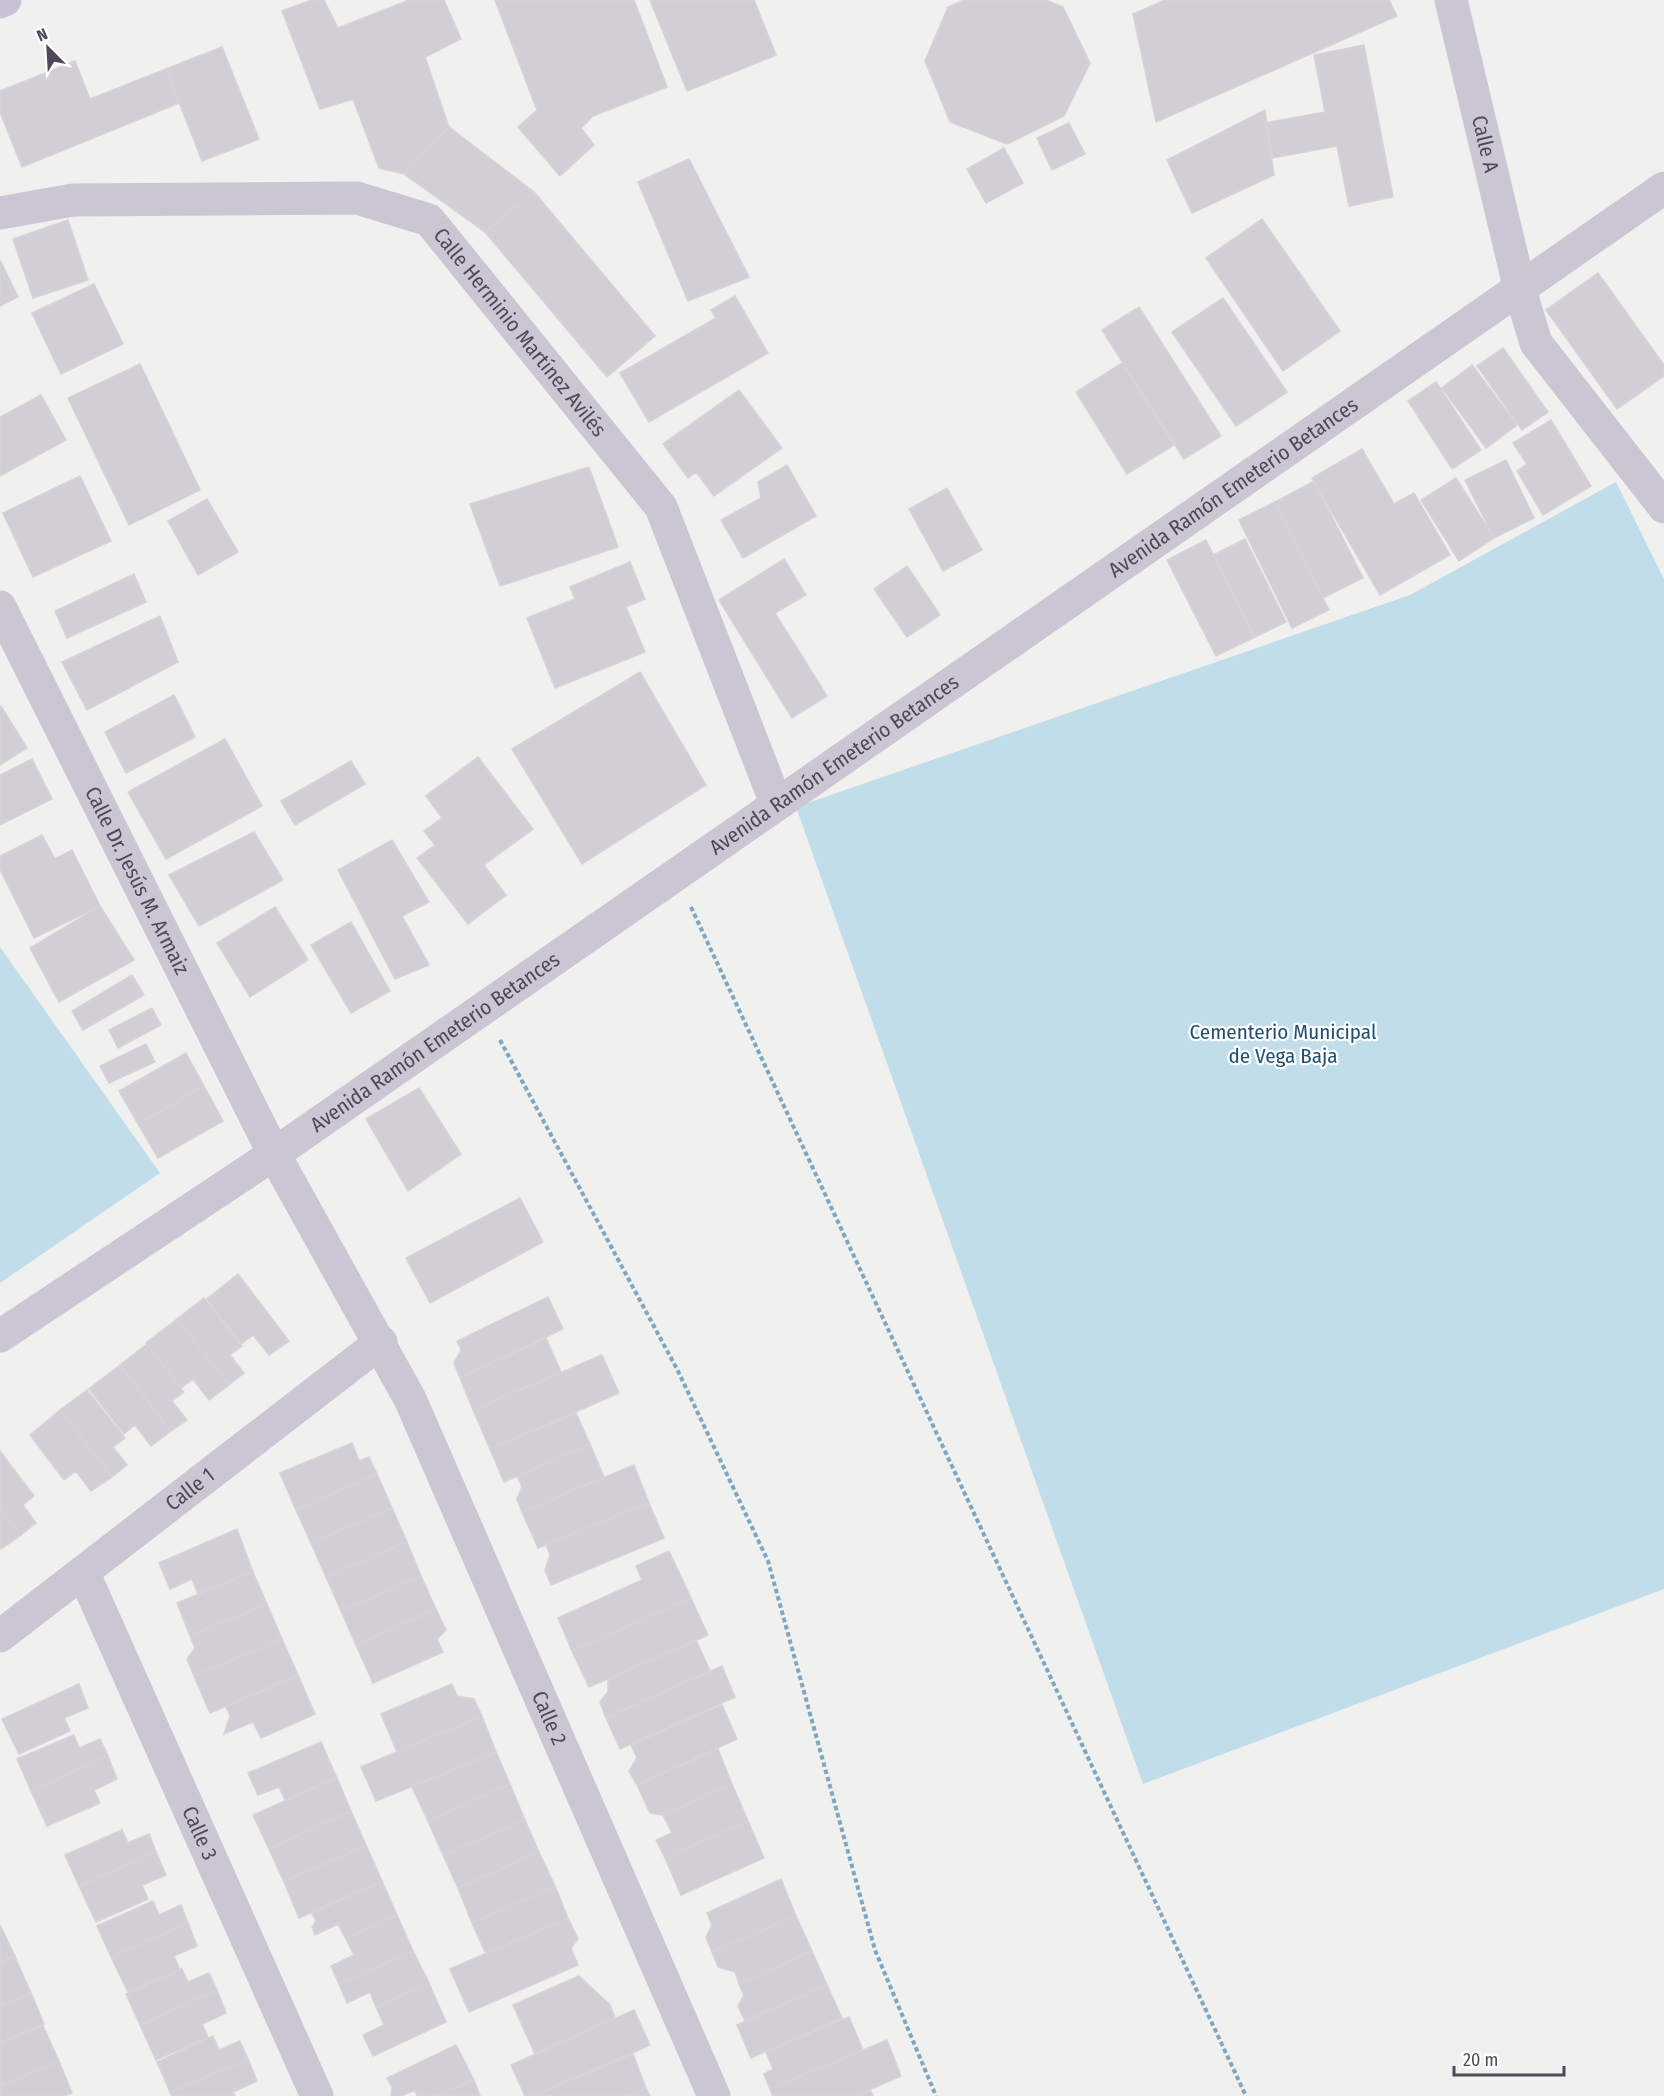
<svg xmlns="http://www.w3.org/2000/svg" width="1664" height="2096" font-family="'Fira Sans Condensed',sans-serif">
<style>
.green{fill:#c1dde9}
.building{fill:#d2ced5;stroke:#d6d2d8;stroke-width:1.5}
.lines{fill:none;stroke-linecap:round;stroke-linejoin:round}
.path{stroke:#7da6c3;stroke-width:4;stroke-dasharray:4.5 3;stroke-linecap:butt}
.minor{stroke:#cbc6d3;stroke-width:33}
.tertiary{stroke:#cbc6d3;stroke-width:33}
.secondary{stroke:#cac2d4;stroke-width:33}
.labels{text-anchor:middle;stroke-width:4.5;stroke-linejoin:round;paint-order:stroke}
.street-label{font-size:21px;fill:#4e4859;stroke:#fff}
.park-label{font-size:21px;fill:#225071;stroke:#fff}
</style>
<rect width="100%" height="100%" fill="#f0f0ee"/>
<path class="green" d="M1616,482L1664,579V1589L1143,1784L796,807L1410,595Z
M0,947L160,1173L0,1283Z"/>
<path class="building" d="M312,0H324L338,28L409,0H444L461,39L425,57L449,127L404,174L379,168L353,99L320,109L282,11Z
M495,0H634L667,87L593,116L581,128L594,145L560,176L518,127L537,110Z
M650,0H754L776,55L687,91Z
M964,0H1046L1063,7L1090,63L1064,116L1007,144L950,122L925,61L948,7Z
M1165,0H1389L1397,16L1156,122L1133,14Z
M1364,45L1393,197L1349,206L1337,146L1273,158L1265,123L1325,112L1314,55Z
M222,47L259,139L202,161L166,69Z
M75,61L90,99L166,69L179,103L22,167L0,112V91Z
M1265,110L1274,175L1192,213L1167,160Z
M1069,123L1085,154L1052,170L1037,138Z
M449,127L534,192L485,232L404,174Z
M1004,148L1023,183L986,203L967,169Z
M689,159L749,277L688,301L638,182Z
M534,192L655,336L607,377L485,232Z
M1262,219L1340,331L1283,371L1206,258Z
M68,220L88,280L33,298L13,239Z
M0,260L18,297L0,306Z
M1598,273L1664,365V376L1617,409L1546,310Z
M94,284L123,344L61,374L32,313Z
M735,296L768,353L649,422L620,373L716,318L711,310Z
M1223,298L1287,392L1236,426L1172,332Z
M1139,307L1221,436L1184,459L1102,330Z
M1503,348L1548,412L1522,430L1477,366Z
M1122,363L1174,445L1127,474L1076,392Z
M140,364L200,490L129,525L68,398Z
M1472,365L1517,425L1486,448L1442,388Z
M1436,382L1481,450L1452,469L1408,401Z
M739,390L782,448L714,496L696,472L688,478L663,444Z
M41,395L66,440L0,476V417Z
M1551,420L1591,486L1543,515L1517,471L1527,464L1513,443Z
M1362,449L1394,504L1414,493L1450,555L1380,595L1312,478Z
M1506,460L1534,518L1494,538L1465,480Z
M787,465L816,516L743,558L721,520L761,498L758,482Z
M589,467L618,547L500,586L470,504Z
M80,476L111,541L33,577L3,513Z
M1456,478L1494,538L1459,561L1421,500Z
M1314,481L1363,578L1323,598L1275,502Z
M947,488L982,550L943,571L909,509Z
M207,499L238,552L198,575L168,521Z
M1275,502L1329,610L1292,628L1239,520Z
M1245,539L1286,622L1255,637L1213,555Z
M1206,540L1255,637L1216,656L1167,560Z
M784,559L806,595L775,613L827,696L792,718L719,600Z
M630,562L645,599L626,607L645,652L555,688L527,618L575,599L570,587Z
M907,566L940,615L907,637L874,589Z
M134,574L146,602L67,638L55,611Z
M160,616L178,662L87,710L62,662Z
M640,672L706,785L582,864L512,749Z
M174,695L195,737L126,773L105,732Z
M1,706L27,748L0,765V707Z
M225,739L262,806L166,859L128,792Z
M478,757L533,829L484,865L506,895L468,924L417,858L435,845L424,831L442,818L426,796Z
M32,759L52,799L0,825V775Z
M351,761L365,784L295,825L281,801Z
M254,832L283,880L199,926L169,875Z
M42,835L55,859L72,850L100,906L34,938L0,869V856Z
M392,840L429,902L402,916L429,965L395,979L338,870Z
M100,906L134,960L59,1002L30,948Z
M275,907L308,960L250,997L217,943Z
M351,922L390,991L351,1013L311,945Z
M132,975L144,995L83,1030L72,1011Z
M152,1008L161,1025L118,1048L109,1030Z
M146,1044L155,1062L109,1083L100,1066Z
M186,1053L204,1086L138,1124L119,1091Z
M204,1086L223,1121L158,1158L138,1124Z
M419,1088L461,1154L408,1191L366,1119Z
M520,1198L543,1242L430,1303L406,1258Z
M238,1274L289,1341L269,1355L253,1335L241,1344L207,1299Z
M548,1297L563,1329L460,1378L454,1363L461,1350L457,1341Z
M204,1298L242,1346L230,1355L244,1373L229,1385L177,1319Z
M177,1319L229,1385L209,1400L193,1379L181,1388L146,1343Z
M546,1338L561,1372L473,1410L460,1378Z
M147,1344L184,1392L172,1401L187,1420L171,1431L120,1365Z
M602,1355L619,1393L490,1449L473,1410Z
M120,1365L171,1431L151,1446L135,1425L124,1434L89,1389Z
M87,1390L125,1438L113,1447L127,1465L112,1477L60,1410Z
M60,1410L112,1477L91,1491L76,1471L64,1480L30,1435Z
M576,1413L590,1444L504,1482L490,1449Z
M352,1443L359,1461L369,1457L377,1474L296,1510L280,1473Z
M590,1444L604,1477L522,1512L517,1499L522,1487L517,1476Z
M0,1451L34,1496L23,1505L36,1523L21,1535L0,1508Z
M634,1465L649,1503L538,1548L522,1512Z
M377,1474L392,1508L311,1543L296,1510Z
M649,1503L664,1538L551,1585L545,1570L550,1555L546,1545Z
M0,1508L21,1535L1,1549L0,1548Z
M392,1508L407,1542L326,1577L311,1543Z
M237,1529L253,1572L198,1594L192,1579L170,1589L159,1563Z
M407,1542L421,1576L341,1611L326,1577Z
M669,1551L691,1598L572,1651L558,1618L642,1580L636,1566Z
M253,1572L267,1604L190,1636L177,1603Z
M421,1576L436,1609L356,1645L341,1611Z
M691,1598L708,1635L589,1687L572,1651Z
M267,1604L282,1639L194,1676L187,1659L195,1648L190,1636Z
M436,1609L446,1630L437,1639L443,1652L373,1683L356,1645Z
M282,1639L298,1675L210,1713L194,1676Z
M696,1640L710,1671L606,1718L600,1702L608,1692V1679Z
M722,1666L735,1697L620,1749L606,1718Z
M298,1675L315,1714L261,1738L253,1722L224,1734L230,1716L226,1707Z
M79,1684L88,1708L64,1718L70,1731L19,1754L2,1719Z
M452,1684L457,1696L474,1699L482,1716L397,1752L381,1714Z
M722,1705L737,1739L637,1785L629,1771L637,1758L631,1745Z
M482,1716L496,1752L376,1801L361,1767Z
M74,1735L79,1748L100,1739L108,1756L31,1791L17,1759Z
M321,1742L337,1778L285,1800L279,1787L258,1795L248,1773Z
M718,1749L732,1784L663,1815L650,1813L637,1785Z
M496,1752L510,1784L428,1821L412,1787Z
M108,1756L117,1779L94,1790L100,1803L47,1826L31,1791Z
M337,1778L351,1811L269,1849L253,1815Z
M510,1784L525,1820L443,1855L428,1821Z
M732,1784L748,1821L665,1858L656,1840L672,1833L663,1815Z
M351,1811L366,1845L284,1882L269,1849Z
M525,1820L539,1852L458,1888L443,1855Z
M748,1821L764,1858L681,1895L665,1858Z
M122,1830L128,1843L149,1834L156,1852L79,1886L65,1855Z
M366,1845L382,1881L299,1918L284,1882Z
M156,1852L166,1875L142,1885L148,1899L96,1922L79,1886Z
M539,1852L555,1886L472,1923L458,1888Z
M781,1879L796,1916L712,1952L706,1937L712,1925L707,1913Z
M382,1881L397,1915L346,1939L338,1924L315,1935L312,1927L316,1921L312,1913Z
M555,1886L568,1918L486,1954L472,1923Z
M153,1901L159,1915L181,1905L188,1923L111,1957L97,1926Z
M397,1915L413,1951L339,1984L331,1966L354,1955L346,1939Z
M796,1916L812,1951L739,1984L735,1972L718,1967L712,1952Z
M568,1918L578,1939L571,1948L578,1965L469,2012L450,1969Z
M188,1923L197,1946L174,1956L180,1970L128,1992L111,1957Z
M0,1925L15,1956L0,1962Z
M413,1951L429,1983L376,2007L370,1992L347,2003L339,1984Z
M812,1951L827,1985L745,2021L738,2006L744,1995L739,1984Z
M15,1957L31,1993L0,2006V1963Z
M182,1969L188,1982L209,1973L217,1990L140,2025L126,1994Z
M579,1976L610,2005L615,2018L535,2054L513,2005Z
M429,1983L446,2022L373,2056L363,2035L384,2025L376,2007Z
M827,1985L842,2018L751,2058L737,2025Z
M217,1990L226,2013L202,2024L208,2037L156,2060L140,2025Z
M31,1993L44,2024L0,2043V2006Z
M634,2010L650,2045L533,2096H525L511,2065Z
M849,2017L863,2050L770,2089L764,2074L773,2069L766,2052Z
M43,2026L59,2061L0,2086V2043Z
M213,2036L219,2050L240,2041L248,2059L170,2092L157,2062Z
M887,2040L901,2076L855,2096H773L770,2089Z
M456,2045L474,2080L436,2096H417L415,2090L401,2096H391L392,2087L387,2078Z
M633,2054L646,2088L628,2096H533Z
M248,2059L257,2081L233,2092L235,2096H172L170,2092Z
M59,2061L72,2093L64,2096H0V2086Z
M474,2080L480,2096H436Z
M646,2088L650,2096H628Z
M870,2090L873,2096H856Z"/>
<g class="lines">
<path class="path" d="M691,907L1246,2096
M500,1040L678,1371L768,1561L875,1950L936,2096"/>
<g class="minor">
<path id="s1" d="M1451,0L1520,290"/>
<path id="s2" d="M0,213L73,200L357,198L429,220L661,507L776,803"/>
<path id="s3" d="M0,607L274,1154L410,1399L714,2096"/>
<path id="s4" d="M83,1572L317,2096"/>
<path id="s5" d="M0,1636L381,1342"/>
</g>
<g class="tertiary">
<path d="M1520,290L1536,343L1664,507"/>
<path id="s6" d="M0,1336L274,1154L1664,188"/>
</g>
<path class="secondary" d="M0,2L5,0"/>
</g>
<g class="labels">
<g class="street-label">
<text dy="7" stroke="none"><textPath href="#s1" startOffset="148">Calle A</textPath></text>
<text dy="7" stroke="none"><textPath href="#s2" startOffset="578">Calle Herminio Martínez Avilés</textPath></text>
<text dy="7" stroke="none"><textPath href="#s6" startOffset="1497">Avenida Ramón Emeterio Betances</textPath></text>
<text dy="7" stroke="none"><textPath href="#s6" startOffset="1011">Avenida Ramón Emeterio Betances</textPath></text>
<text dy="7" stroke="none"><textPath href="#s3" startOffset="306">Calle Dr. Jesús M. Armaiz</textPath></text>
<text dy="7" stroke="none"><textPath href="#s6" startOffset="525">Avenida Ramón Emeterio Betances</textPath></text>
<text dy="7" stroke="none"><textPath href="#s5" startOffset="240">Calle 1</textPath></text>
<text dy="7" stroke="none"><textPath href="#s3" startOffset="1240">Calle 2</textPath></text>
<text dy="7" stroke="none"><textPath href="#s4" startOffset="286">Calle 3</textPath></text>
</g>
<g class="park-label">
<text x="1283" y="1039">Cementerio Municipal<tspan x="1283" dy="24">de Vega Baja</tspan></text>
</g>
</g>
<g transform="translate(48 48) rotate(336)" stroke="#ffffff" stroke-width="4.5" paint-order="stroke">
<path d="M0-4.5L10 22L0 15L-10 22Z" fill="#4e4859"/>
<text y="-9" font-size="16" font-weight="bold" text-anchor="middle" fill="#4e4859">N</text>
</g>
<path d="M1454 2066v9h110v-9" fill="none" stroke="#4e4859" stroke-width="3"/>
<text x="1463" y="2066" font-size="18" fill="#4e4859" stroke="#ffffff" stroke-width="4.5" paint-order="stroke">20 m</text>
</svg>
